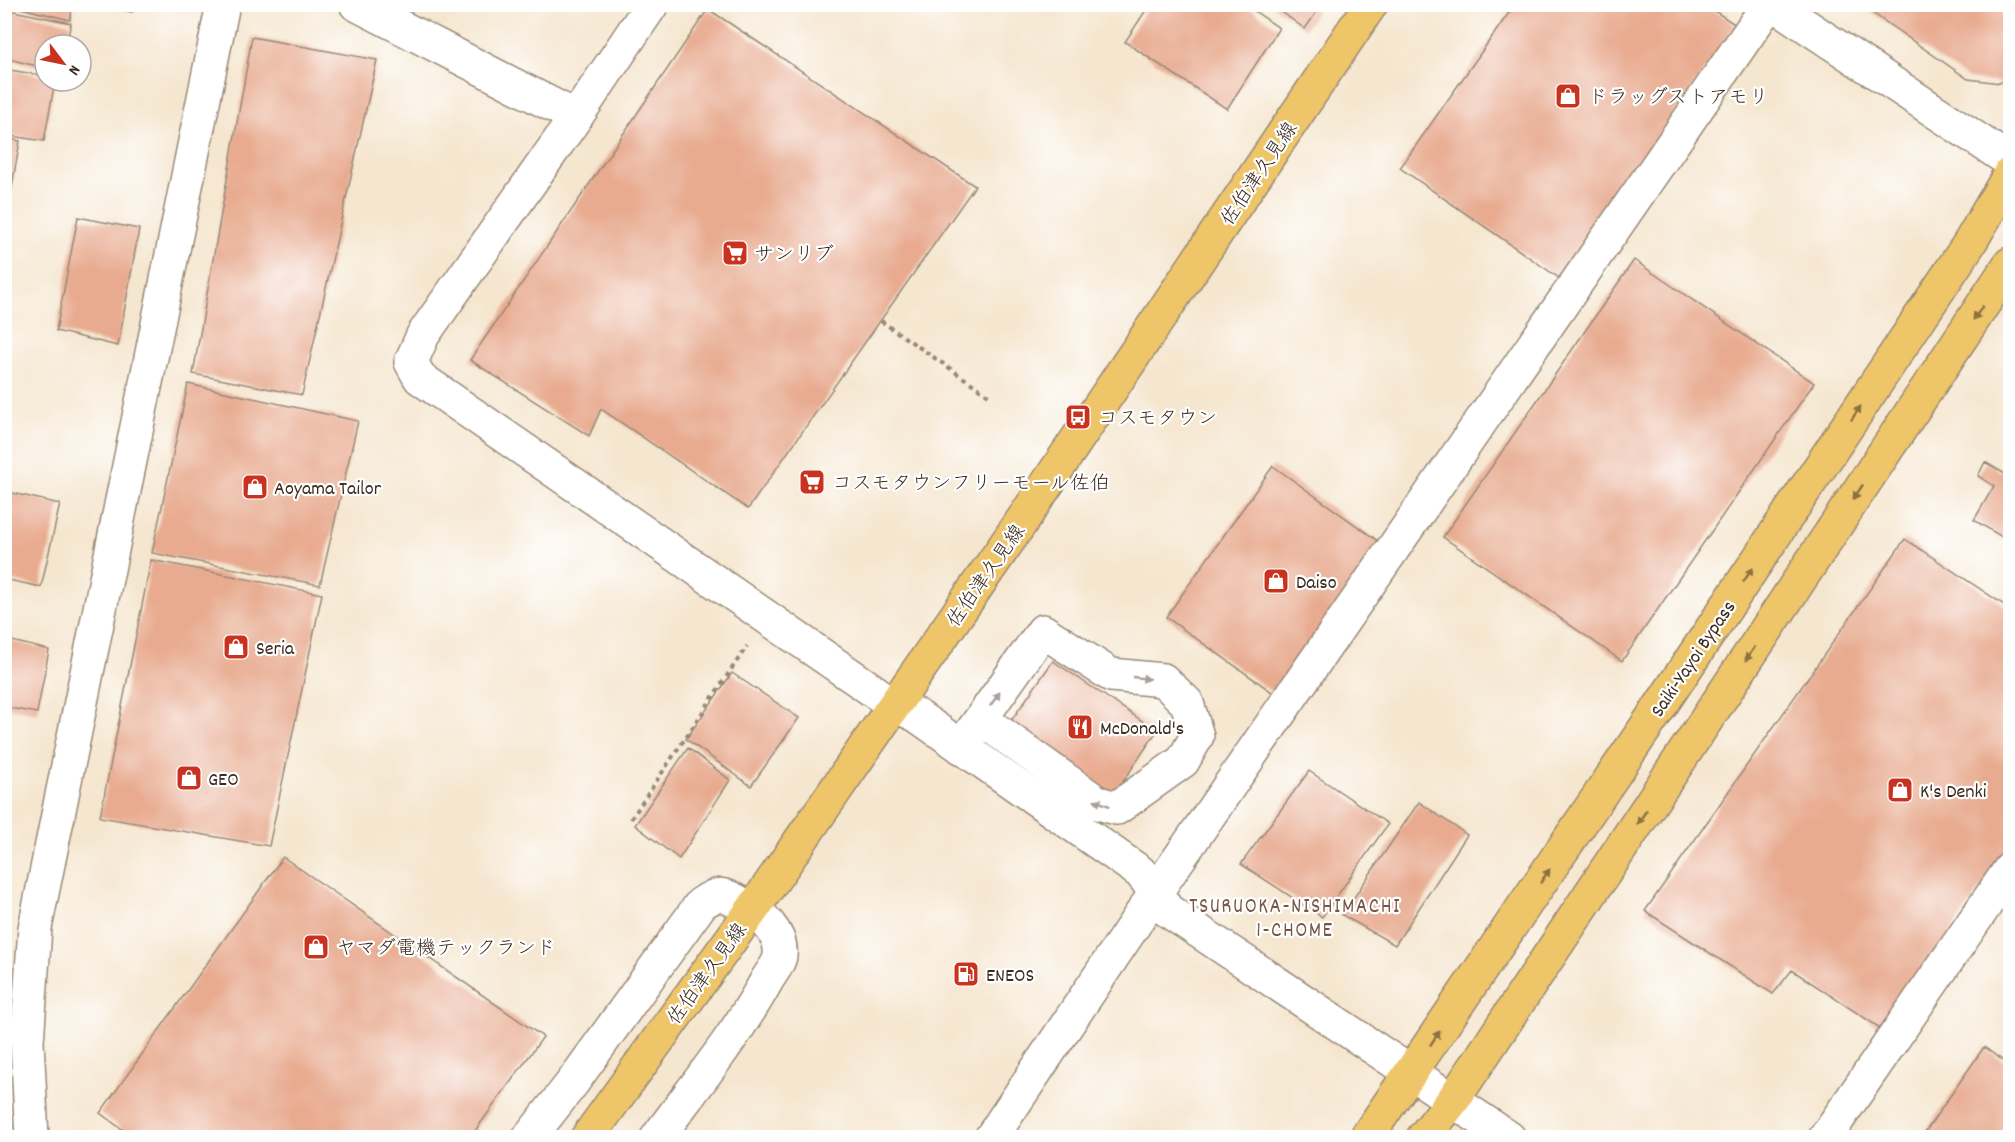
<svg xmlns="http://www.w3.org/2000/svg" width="2015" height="1142" font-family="Dekko,'Klee One',sans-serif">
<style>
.building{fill:#e8ab90}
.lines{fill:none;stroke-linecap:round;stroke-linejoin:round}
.minor-casing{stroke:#988876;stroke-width:36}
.major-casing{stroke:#988876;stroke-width:36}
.highway-casing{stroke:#988876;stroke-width:36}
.path{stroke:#988876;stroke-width:4;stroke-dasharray:4.5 4.5;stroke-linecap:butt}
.minor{stroke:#fff;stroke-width:33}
.major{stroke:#eec569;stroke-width:33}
.highway{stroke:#eec569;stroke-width:33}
.oneway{fill:#8c7040}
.oneway2{fill:#a79f9a}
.labels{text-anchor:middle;stroke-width:4.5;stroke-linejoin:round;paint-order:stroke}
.poi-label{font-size:20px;fill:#3b2a1e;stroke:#fff;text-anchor:start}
.street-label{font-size:20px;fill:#3b2a1e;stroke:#fff}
.neighbourhood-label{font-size:21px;letter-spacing:1.5px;fill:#785746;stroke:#fff}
</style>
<rect width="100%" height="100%" fill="#fff"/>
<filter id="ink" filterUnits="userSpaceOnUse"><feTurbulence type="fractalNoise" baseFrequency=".0167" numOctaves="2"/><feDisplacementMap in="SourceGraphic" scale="12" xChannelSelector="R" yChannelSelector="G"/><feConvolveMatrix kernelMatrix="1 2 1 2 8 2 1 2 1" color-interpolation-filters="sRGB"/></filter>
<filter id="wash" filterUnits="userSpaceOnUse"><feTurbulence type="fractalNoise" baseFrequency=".008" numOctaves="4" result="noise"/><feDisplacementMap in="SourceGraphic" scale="24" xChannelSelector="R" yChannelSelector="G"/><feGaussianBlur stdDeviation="1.35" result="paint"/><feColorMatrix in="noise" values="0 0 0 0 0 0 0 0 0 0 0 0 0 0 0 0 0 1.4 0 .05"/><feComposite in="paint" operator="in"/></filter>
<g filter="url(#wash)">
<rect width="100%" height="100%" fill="#f5e6cf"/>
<g id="blocks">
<path class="building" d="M5,4H73L70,20Z
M98,4H134L132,12Z
M154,4H191L189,11Z
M1150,4H1244L1279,28L1227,109L1125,42Z
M1271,4H1322L1305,29Z
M1515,4H1704L1736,25L1559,278L1400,168Z
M1861,5H2010V74L2000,83L1968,79Z
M4,9L71,23L66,45H45V68L4,58Z
M708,9L975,186L748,509L601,409L589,436L470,360Z
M252,37L377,60L302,395L193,374Z
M10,70L45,76V81H55L44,141L4,135V108Z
M4,137L20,141L6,220H4Z
M78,217L139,229L118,346L56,331Z
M1634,260L1814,383L1622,661L1443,537Z
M188,384L358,421L320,585L152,553Z
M1985,462L2010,477V542L1974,520L1994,486L1978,476Z
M1273,466L1385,546L1279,697L1166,617Z
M4,491L60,504L41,587L4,579Z
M1905,539L2010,609V846L1883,1030L1792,970L1773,994L1645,911Z
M151,560L322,594L269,846L100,817Z
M4,639L49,650L37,713L4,707Z
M1053,661L1157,731L1110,801L1006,728Z
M732,673L799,718L751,786L686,739Z
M688,748L730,780L679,859L635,825Z
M1309,771L1388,824L1322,917L1241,864Z
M1419,802L1467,835L1395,945L1342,915Z
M283,857L543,1037L470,1138H134L100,1113Z
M1984,1047L2010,1066V1138H1921Z"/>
</g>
</g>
<g filter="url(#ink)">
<use href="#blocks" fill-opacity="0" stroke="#988876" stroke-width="1.5"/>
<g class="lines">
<g class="minor-casing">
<path id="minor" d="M356,4L576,117
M652,4L576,117L423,335L411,362L420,378L894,705L916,715L1140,872L1156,892L1167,910L1509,1138
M1773,4L2010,161
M961,747L1043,631L1111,675L1163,680L1187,703L1197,736L1183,761L1117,808L1098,803L981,719
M32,1138L27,1042L35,928L223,4
M529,1138L573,1082L701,904C719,891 723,894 742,904C760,912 783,934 780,956C779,964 771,973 767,980C737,1035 694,1087 657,1138
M991,1138L1156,892L1769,4
M1825,1138L2010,869"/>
</g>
<g class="major-casing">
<path id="major" d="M587,1138L753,909L1024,518L1371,4"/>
</g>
<g class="highway-casing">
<path id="highway" d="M1366,1138L1659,708L1969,244L2010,174
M1423,1138L1453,1100L2010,264"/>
</g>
<path class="path" d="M881,321L990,396
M631,819L747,646"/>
<use href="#minor" class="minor"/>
<use href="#major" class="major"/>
<use href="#highway" class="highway"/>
</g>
<defs><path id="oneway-solid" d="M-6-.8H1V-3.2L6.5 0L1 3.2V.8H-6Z" transform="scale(1.5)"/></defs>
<g class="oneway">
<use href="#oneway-solid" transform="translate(1978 313) rotate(124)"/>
<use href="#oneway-solid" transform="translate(1856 413) rotate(-56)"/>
<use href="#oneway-solid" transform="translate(1858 492) rotate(124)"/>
<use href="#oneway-solid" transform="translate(1748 575) rotate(-56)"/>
<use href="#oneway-solid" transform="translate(1750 654) rotate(124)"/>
<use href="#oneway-solid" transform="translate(1642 817) rotate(124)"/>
<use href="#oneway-solid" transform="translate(1545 876) rotate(-56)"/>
<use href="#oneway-solid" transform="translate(1435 1038) rotate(-56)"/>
</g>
<g class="oneway2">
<use href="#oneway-solid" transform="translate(1141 678) rotate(6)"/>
<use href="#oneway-solid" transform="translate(995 699) rotate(-55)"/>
<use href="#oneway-solid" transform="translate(1102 803) rotate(-158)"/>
</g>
</g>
<defs>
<g id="shop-square" transform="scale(1.35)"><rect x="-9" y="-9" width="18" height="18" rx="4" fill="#c8321e" stroke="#fff"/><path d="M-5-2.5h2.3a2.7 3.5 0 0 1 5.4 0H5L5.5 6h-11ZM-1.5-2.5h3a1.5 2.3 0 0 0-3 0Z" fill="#fff"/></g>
<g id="supermarket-square" transform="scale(1.35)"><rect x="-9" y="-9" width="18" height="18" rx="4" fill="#c8321e" stroke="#fff"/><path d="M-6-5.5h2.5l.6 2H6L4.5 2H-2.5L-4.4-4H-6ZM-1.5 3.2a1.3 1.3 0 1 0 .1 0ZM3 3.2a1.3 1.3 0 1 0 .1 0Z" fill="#fff"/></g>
<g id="bus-square" transform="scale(1.35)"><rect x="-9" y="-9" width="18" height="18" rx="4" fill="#c8321e" stroke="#fff"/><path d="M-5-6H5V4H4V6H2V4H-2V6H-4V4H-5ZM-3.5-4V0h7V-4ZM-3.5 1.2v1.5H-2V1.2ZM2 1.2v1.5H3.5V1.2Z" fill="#fff"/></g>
<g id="restaurant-square" transform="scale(1.35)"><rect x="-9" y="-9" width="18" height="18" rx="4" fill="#c8321e" stroke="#fff"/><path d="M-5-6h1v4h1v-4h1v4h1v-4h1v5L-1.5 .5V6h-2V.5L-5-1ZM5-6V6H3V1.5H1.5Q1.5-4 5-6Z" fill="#fff"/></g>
<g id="fuel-square" transform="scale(1.35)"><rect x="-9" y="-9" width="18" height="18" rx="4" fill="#c8321e" stroke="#fff"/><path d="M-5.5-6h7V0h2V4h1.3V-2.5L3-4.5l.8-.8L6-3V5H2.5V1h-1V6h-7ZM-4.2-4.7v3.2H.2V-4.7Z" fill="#fff"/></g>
</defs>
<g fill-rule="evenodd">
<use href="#shop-square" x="1568" y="96"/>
<use href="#supermarket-square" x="735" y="253"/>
<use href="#bus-square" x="1078" y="417"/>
<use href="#supermarket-square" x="812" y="482"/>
<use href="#shop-square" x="255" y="487"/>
<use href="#shop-square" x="1276" y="581"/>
<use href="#shop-square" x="236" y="647"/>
<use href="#restaurant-square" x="1080" y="727"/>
<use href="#shop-square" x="189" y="778"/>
<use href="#shop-square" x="1900" y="790"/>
<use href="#shop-square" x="316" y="947"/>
<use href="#fuel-square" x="966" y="974"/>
</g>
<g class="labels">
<g class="poi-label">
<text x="1588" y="103">ドラッグストアモリ</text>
<text x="754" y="260">サンリブ</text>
<text x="1098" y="424">コスモタウン</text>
<text x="832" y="489">コスモタウンフリーモール佐伯</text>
<text x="274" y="494">Aoyama Tailor</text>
<text x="1296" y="588">Daiso</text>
<text x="256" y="654">Seria</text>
<text x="1100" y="734">McDonald's</text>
<text x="208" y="785">GEO</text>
<text x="1920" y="797">K's Denki</text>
<text x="336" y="954">ヤマダ電機テックランド</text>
<text x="986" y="981">ENEOS</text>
</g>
<g class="street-label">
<text transform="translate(1258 173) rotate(-56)" y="7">佐伯津久見線</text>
<text transform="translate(985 575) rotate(-55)" y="7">佐伯津久見線</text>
<text transform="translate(1692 658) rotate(-56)" y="7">Saiki-Yayoi Bypass</text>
<text transform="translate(706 973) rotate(-54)" y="7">佐伯津久見線</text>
</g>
<g class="neighbourhood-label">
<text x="1295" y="912">TSURUOKA-NISHIMACHI<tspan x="1295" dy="24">1-CHOME</tspan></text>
</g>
</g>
<rect width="2015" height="1142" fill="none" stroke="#fff" stroke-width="24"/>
<g transform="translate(63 63) rotate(122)"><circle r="28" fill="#ffffff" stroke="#b1aaa5" stroke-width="1.5"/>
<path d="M0-4.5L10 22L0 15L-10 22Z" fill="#c8321e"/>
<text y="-9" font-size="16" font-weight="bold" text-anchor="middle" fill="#3b2a1e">N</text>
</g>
</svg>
